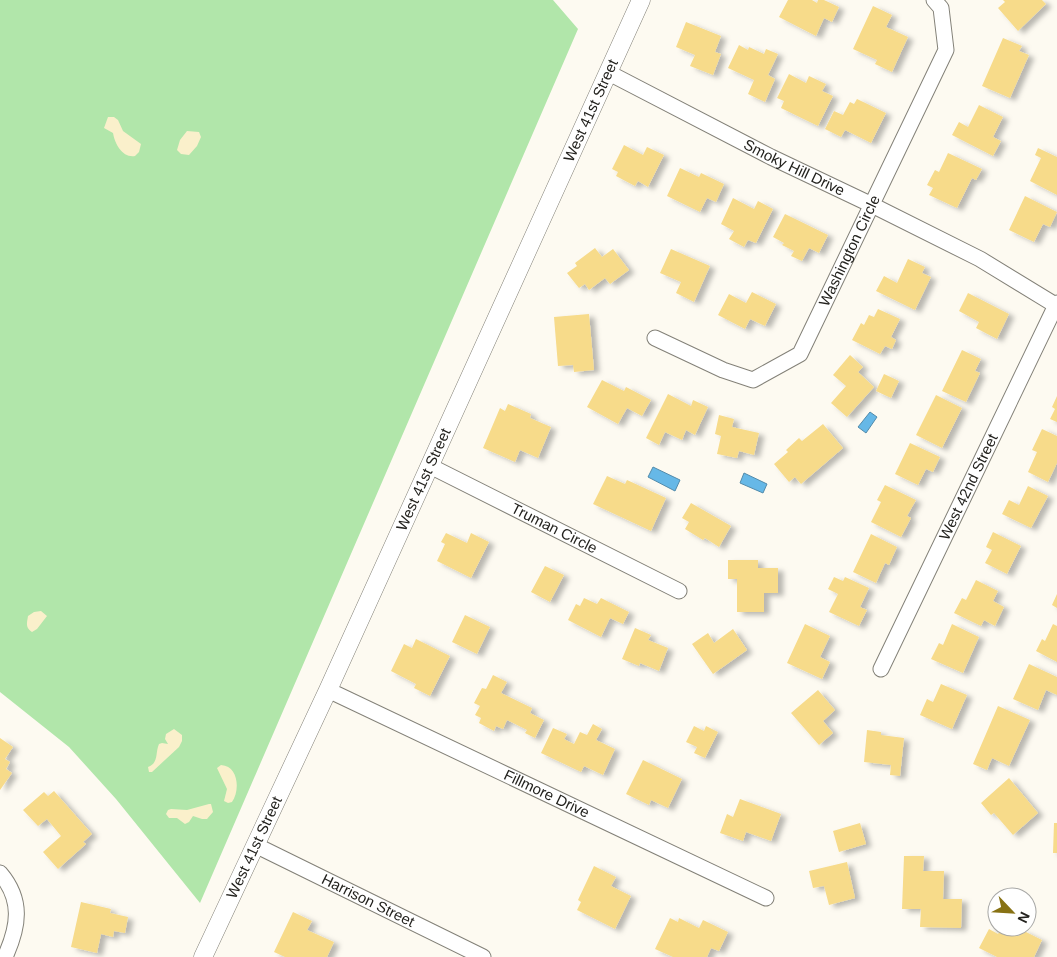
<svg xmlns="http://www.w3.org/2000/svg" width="1057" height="957" font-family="Arial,sans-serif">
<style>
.green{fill:#b1e6aa}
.sand{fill:#faf0cb}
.water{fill:#66b8e7;stroke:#528bab}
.building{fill:#f7db8a;filter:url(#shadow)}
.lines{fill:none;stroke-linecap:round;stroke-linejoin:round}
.minor-casing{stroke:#838178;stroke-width:17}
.tertiary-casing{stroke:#838178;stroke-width:19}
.minor{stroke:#fff;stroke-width:15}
.tertiary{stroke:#fff;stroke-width:18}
.labels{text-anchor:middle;stroke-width:4;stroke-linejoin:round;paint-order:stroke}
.street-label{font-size:15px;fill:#23221e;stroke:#fff}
</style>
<defs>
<filter id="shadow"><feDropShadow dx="5.5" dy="3" stdDeviation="2.5" flood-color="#0004"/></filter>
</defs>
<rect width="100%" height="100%" fill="#fdfaf1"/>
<path class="green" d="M0,0H553L578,29L200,903L116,799L69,747L0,692Z"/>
<path class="sand" d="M108,117H114L118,120L123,131L141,144L139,152L135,156C123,158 115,145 113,133L104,128Z
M187,131L199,132L201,137L197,146L189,155L181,154L177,150L180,140Z
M41,611L47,616L37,629L32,632C25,627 27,623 28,616L34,612Z
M174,729L182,735V741L179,747L152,772H149L148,767C159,763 155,753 159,744L162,743L168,744L165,739L166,734Z
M221,765C239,766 240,791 232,802L228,803L224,801L227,789L217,768Z
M209,804H211L213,812L207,819H202L193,816L189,822L185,824L177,818H169L166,814L168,810L171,809L187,810Z"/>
<path class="water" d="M870,412L877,417L866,433L858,427Z
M653,467L680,480L675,491L648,477Z
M744,473L767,484L763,493L740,483Z"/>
<path class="building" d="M788,0H812L817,3L818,0H824L839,7L832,22L824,18L816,36L779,17Z
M1003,0H1042L1046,4L1018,31L998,8L1005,2Z
M873,6L892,15L886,27L908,37L892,72L875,64L877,60L853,49Z
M686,22L721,36L715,52L721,54L713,75L690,66L695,55L676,47Z
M1003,38L1022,46L1019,51L1029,55L1010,98L982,86Z
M739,45L748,50L749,47L764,54L766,49L778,54L768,75L775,79L765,102L748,94L754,80L728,68Z
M789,74L806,83L809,76L826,84L822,91L833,96L818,126L781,108L784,101L777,98Z
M857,99L886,113L871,143L845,130L841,137L825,129L834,111L843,115L850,102L854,104Z
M979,105L1003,117L993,137L1001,141L993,156L952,135L959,122L968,127Z
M624,145L643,155L647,147L664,155L648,187L638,181L635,186L616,176L618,172L612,169Z
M1038,148L1057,157V195L1030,181L1041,158L1035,155Z
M948,153L982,169L976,180L972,178L957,208L929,195L933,188L927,185L935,170L939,172Z
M680,168L699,177L701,173L724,184L716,202L707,198L700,212L667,196Z
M1025,196L1057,212L1050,227L1043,224L1034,242L1009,230Z
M733,198L754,209L758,201L773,209L756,243L748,240L744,247L729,239L734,231L721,224Z
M785,214L828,235L819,253L809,248L802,261L791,256L794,251L782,245L784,243L773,237Z
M595,248L602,257L613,249L629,270L610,284L605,278L589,290L585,284L579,288L567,273L577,266L575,263Z
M671,249L710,266L694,302L676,293L681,282L660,273Z
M908,259L925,267L922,273L931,277L915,310L876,291L884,276L897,283Z
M752,292L776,304L765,326L750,319L745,329L718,315L729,294L746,303Z
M968,293L1009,314L997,339L976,328L979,322L959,311Z
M878,309L900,319L891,337L896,340L892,349L885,346L880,354L852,340L861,323L864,325L869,315L874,317Z
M589,314L594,370L574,372L573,365L558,366L554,317Z
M962,350L981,359L975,371L980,373L966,402L942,391Z
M850,355L863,367L858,372L874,387L847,417L831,403L846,386L833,375Z
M884,374L899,381L891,398L876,391Z
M602,380L624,391L626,387L651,400L642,416L627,408L618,424L587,407Z
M668,394L691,406L693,400L708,407L695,435L686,430L682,440L665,432L659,445L646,438Z
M936,395L962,408L942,448L916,435Z
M1057,396V422L1050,419L1055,409L1052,407Z
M508,404L531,414L530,418L551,427L538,458L520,450L515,462L483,448L500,408L505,411Z
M719,415L734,419L732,427L759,433L754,455L739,451L737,458L717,454L721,436L715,434Z
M823,424L843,448L801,484L795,477L789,482L774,464L788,452L786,450L799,438L802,441Z
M1042,429L1057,436V463L1048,482L1028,472L1037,452L1032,450Z
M910,443L940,457L933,472L926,469L918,485L895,474Z
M607,476L625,484L627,480L666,498L651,531L593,504Z
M885,485L916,500L907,516L911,518L901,537L871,522L881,502L877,500Z
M1028,486L1048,496L1031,528L1002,514L1009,500L1019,505Z
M691,503L731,526L719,547L705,538L703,540L685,529L689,522L682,518Z
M993,532L1021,546L1007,574L985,563L992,550L986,547Z
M446,533L467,543L471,533L489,542L471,578L437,561L445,544L441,542Z
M871,534L897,547L889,565L885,563L876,583L853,572Z
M728,560H758V568H778V593H764V612H737V579H728Z
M545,566L564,575L550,602L531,592Z
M834,577L843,581L845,577L869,588L860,607L867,610L859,626L829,612L838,594L828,589Z
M976,580L998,591L993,601L1004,607L995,626L984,620L981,626L954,613L962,598L966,600Z
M1057,594V608L1052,605Z
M584,598L597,604L601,598L629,612L623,624L610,618L601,637L568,620L576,604L580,606Z
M465,615L490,627L477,654L452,642Z
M805,624L830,636L820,657L830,662L822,679L787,663Z
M952,624L979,637L963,673L931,659L939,643L943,645Z
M1053,624L1057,626V662L1036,651L1042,639L1045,641Z
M635,628L651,635L648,640L668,648L659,671L640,663L639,666L622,659Z
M733,629L747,650L713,674L692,644L708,633L714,643Z
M416,639L450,656L430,696L414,688L416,684L391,671L404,644L412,648Z
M1029,664L1057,677V695L1046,690L1038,710L1013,699Z
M493,675L507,682L501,693L532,708L530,713L544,720L535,738L525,733L527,730L507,720L503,729L496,726L494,731L479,723L481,718L475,715L480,706L474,703L482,688L486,689Z
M941,684L967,695L952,729L920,715L927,699L933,702Z
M818,690L835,710L823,721L833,733L819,745L791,713Z
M998,706L1030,720L1009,766L992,758L987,770L973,764Z
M593,724L602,729L596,740L615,749L603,775L584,766L581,772L541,753L553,728L567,734L564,739L574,744L580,732L587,735Z
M694,726L704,731L706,726L718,732L705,758L694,753L697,747L686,742Z
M867,730L881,732V735L904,738L900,776L890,775L891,765L864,762Z
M0,738L13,747L5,759L10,762L6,769L12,773L0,790Z
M643,760L682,779L668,808L651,800L649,805L626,794Z
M1009,778L1038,813L1013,835L994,813L991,815L981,803Z
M54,791L92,834L83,842L86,844L58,869L43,852L61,836L47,819L38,826L23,810L44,792L48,796Z
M740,799L781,814L771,841L746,832L743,841L720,833L727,814L733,817Z
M860,823L866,844L839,852L833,831Z
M1054,823H1057V853H1053Z
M904,856H924L923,871H944L943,899H962L961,928L920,927L921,909H902Z
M847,862L855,898L829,905L824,886L813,888L809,871Z
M594,866L616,877L611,886L631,896L615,929L577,910L581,902L578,900Z
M81,902L111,909L110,913L128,917L125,933L114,931L113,937L101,934L97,953L71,947Z
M293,912L312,921L307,930L334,942L327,957H285L274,952Z
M670,918L678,922L679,918L699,928L703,920L728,932L719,951L711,948L707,957H673L655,949Z
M1002,927L1019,936L1022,930L1042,940L1034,957H997L979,948L989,929L998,934Z"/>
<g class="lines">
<g class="minor-casing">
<g id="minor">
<path id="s1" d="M609,73L771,157L872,205L980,259L1057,306"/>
<path id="s2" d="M655,338L723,370L753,380L800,354L946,50L941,8L934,0"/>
<path id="s3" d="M430,466L679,591"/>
<path id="s4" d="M881,669L1057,303"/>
<path id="s5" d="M328,690L766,898"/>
<path id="s6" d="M255,845L483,957"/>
<path d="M0,873C23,900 19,926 5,957"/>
</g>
</g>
<g class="tertiary-casing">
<g id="tertiary">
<path id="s7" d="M203,957L328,690L641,0"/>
</g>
</g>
<use href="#minor" class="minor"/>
<use href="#tertiary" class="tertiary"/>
</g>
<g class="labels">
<g class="street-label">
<text dy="5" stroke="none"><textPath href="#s7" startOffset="931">West 41st Street</textPath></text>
<text dy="5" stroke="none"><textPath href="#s1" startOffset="208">Smoky Hill Drive</textPath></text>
<text dy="5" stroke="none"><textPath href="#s2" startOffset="275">Washington Circle</textPath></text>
<text dy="5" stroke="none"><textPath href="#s7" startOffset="526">West 41st Street</textPath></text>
<text dy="5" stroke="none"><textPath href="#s4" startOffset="202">West 42nd Street</textPath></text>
<text dy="5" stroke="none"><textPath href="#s3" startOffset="139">Truman Circle</textPath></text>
<text dy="5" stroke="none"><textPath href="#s5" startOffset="242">Fillmore Drive</textPath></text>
<text dy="5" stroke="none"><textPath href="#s7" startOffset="121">West 41st Street</textPath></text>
<text dy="5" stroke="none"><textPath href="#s6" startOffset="126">Harrison Street</textPath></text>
</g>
</g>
<g transform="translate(1012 912) rotate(115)"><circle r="24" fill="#ffffff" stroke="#a7a7a5"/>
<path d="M0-4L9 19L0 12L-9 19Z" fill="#887214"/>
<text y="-8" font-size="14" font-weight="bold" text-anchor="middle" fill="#23221e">N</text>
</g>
</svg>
